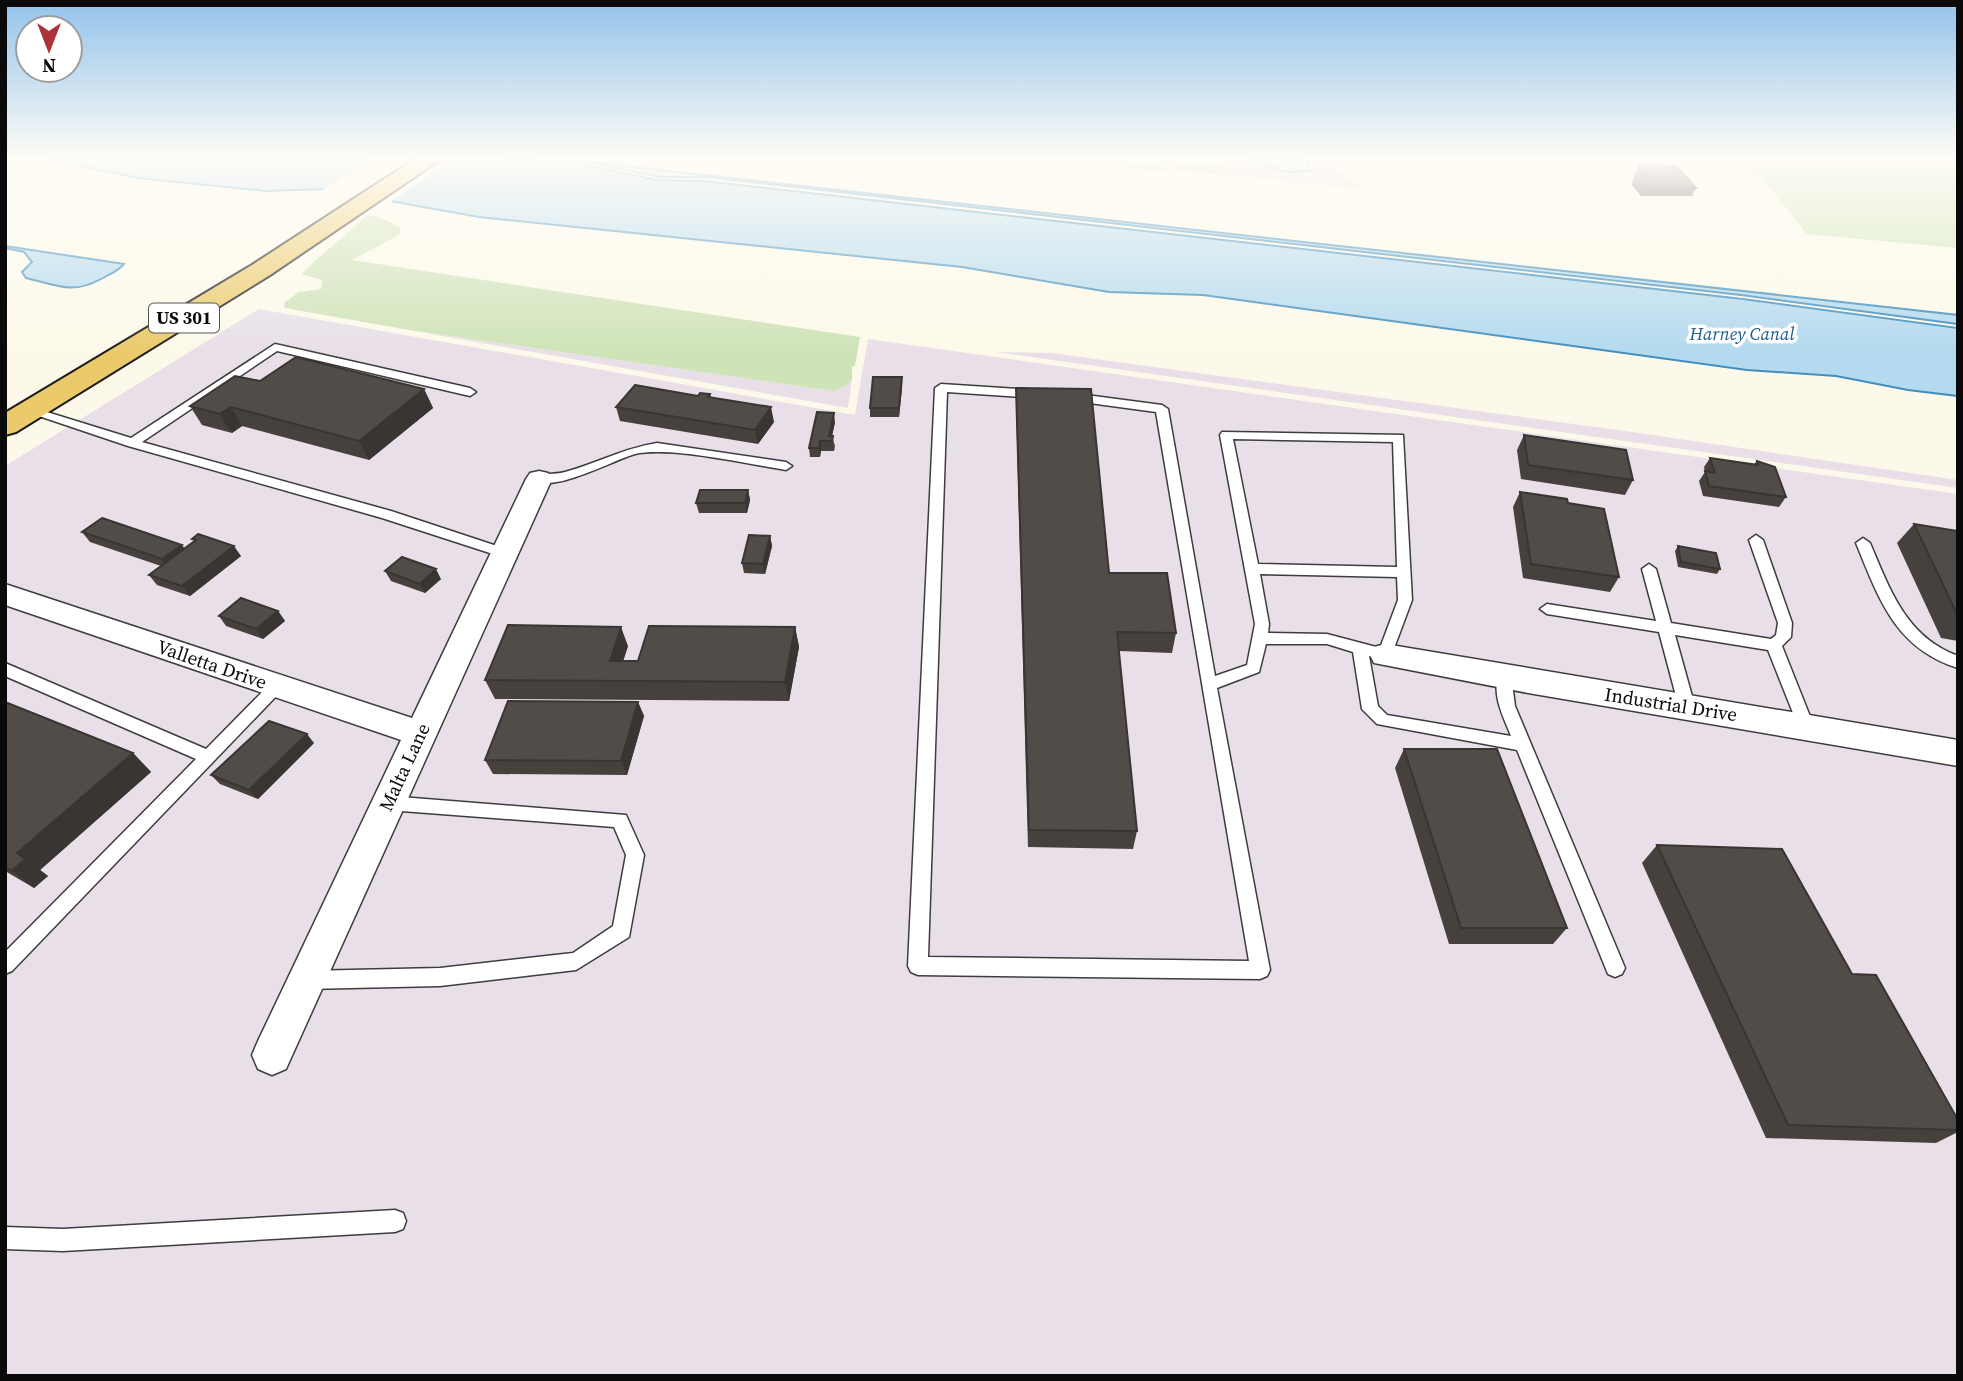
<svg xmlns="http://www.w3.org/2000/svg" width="1963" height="1381" font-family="'Source Serif 4',serif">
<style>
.industrial{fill:#e8dfe9}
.green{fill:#cfe3b8}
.forest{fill:#b3d299}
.water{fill:#b4daef;stroke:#428fbf;stroke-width:2}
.pier{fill:#fdf9ea}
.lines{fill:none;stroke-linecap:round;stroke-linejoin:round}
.service-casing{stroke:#3d3d3d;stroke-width:3}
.minor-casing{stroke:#3d3d3d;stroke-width:3}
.primary-casing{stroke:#1b1b1b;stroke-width:4}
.service{fill:#fff;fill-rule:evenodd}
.minor{fill:#fff;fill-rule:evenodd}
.primary{fill:#ebca6c;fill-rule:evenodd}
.wall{fill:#47413e}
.shaded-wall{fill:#393532}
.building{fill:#524c48;stroke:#393532;stroke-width:2}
.labels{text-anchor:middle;stroke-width:7;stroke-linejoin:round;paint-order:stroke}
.shield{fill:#fff;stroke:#545454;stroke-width:2}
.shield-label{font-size:18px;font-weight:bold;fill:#0a0a0a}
.far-water-label{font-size:18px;font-style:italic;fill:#21618f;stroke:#fff}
.street-label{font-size:19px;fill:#0a0a0a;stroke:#fff}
</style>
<rect width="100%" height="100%" fill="#fdf9ea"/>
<path class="industrial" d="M1226,159H1244L1287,172L1310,171L1306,159H1321L1365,189L1222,175Z
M259,309L855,415L868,339L1958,494V1376H5V466Z
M409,330L834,391L846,386L852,379L848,408Z
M996,352L1051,353L1632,432L1958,480V488Z"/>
<path class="green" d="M1732,159H1785L1796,162L1958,159V248L1807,234L1766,183Z
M367,215L380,217L401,228L399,235L352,260L860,337L855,366L852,367V379L846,386L834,391L409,330L285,308L284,303L299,292L321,289L322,280L302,274C322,252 346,236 367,215Z"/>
<path class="forest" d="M1042,159H1165L1169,172Z
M1172,159H1226L1222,175L1175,170Z"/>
<path class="water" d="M47,159H440L467,163L521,159L577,163L656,180L704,181L1743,299L1958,328V396L1908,390L1836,376L1747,370L1203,295L1109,292L962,267L479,217L323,189L267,191L138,178Z
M1244,159H1306L1310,171L1287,172Z
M588,162L1958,315V324L1741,295L707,177H659Z
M5,246L124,264C117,272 110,274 101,279C72,295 56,285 26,278L22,272L32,262L24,252L5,248Z"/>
<path class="pier" d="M370,159H453L389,203L365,198L337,203L317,197V193Z"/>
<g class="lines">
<g class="service-casing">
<path id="service" d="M275,344L470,388L476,392L470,396L277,351L142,442L391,511L509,550L511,553L509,556H499L382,518L128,446L24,411L26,408H34L131,438Z
M941,384L1035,390L1041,394L1035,398L947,392L928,957L1249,961L1156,412L1067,400V394L1071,393L1162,405L1168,409L1215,676L1247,665L1255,624L1220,435L1222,432L1403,435L1412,600L1390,659L1385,661L1369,656L1378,706L1387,715L1511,736C1504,718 1491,694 1499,675H1511L1515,706L1625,968L1622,974L1615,977L1608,974L1517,750L1377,724L1362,709L1353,652L1327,644H1266L1259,672L1217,688L1270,970L1267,976L1260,979L918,975L911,972L908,966L935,388ZM1233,439L1393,442L1397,567L1258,564ZM1260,574L1397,577L1398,600L1380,648L1327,634L1268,633L1269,624Z
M657,443L786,462L792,466L786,470C747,464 671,446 635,454C613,460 551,495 532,479C541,472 554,475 565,472C598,463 621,449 657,443Z
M1756,535L1763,540L1792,623L1791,637L1782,646L1813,724L1811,728H1799L1768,650L1675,635L1695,707L1693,711H1681L1679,707L1659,632L1547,614L1540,609L1547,604L1656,621L1642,569L1649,564L1656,569L1671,623L1771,639L1776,635L1778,623L1749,540Z
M1863,538L1870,543C1890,590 1906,637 1958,656V668C1895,648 1879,599 1856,543Z
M5,663L206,749L272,682L278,680L286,686L12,971L5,974V952L196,759L5,676Z
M388,796L626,815L644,855L629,937L576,970L440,986L306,989L299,986L296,980L299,974L306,971L440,968L573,953L613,926L626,855L614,827L388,810L382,808L379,803L382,798Z
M395,1210L403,1213L406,1221L403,1229L395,1232L63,1251L5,1249V1227L63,1229Z"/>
</g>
<g class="minor-casing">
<path id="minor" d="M539,471L548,473L552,479L286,1069L272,1075L258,1069L252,1055L258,1041L401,740L5,605V584L412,718L526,479L530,473Z
M1385,644L1958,740V766L1528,693L1374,663L1370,655L1374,647Z"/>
</g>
<g class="primary-casing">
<path id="primary" d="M415,159H441L270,275L16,432L5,435V413L252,265Z"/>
</g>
<use href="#service" class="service"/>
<use href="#minor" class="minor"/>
<use href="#primary" class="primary"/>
</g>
<path class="wall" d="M1639,165L1696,188L1692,196H1641L1631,184L1635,176H1637L1635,174Z
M902,377V387L899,417H870V408Z
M260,381L424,389L433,408L369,460L242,426L232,433L202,425L190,406Z
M1016,388L1109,573L1176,633L1172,653L1119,651L1137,831L1133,849L1028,847L1016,407Z
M710,394L711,397L774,422L758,444L620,421L616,407Z
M835,422L832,436L835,446L834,451H821L820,457H810L809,448Z
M1524,435L1633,480L1625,495L1521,479L1517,450Z
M1710,458L1754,464L1757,461L1786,497L1779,507L1703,496L1699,481L1705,472L1704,467Z
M748,490L750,500L747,513H699L696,503Z
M1520,492L1568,503L1619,577L1610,592L1523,578L1513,507Z
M1914,524L1958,531V641L1941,638L1897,543Z
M82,532L184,548L194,541L192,539L241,556L190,596L157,585L149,575L161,566L90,542Z
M770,536L772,546L765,574L744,573L742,563Z
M1678,546L1720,569L1717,574L1678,567L1675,551Z
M385,571L441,579L425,593L391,581Z
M278,611L285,621L263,639L226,626L219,616Z
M795,627L799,647L789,701L495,699L485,680L628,646L623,661H638Z
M5,702L133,753L151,772L40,870L48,876L34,888L5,871Z
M638,702L644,716L627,775L493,774L485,760Z
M314,743L258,799L220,784L211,775Z
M1404,749L1567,928L1553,944H1449L1395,768Z
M1657,845L1852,974L1958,1120V1132L1936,1143L1766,1138L1642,863Z"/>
<path class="shaded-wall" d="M902,377V387L899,417V408Z
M424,389L433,408L369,460L359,441Z
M231,407L242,426L232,433L219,414Z
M771,407L774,422L758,444L755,430Z
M834,413L835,422L831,441L829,436Z
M820,441L821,451L820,457L819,448Z
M748,490L750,500L747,513L745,503Z
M770,536L772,546L765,574L763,564Z
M182,545L189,555L170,569L162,559Z
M234,546L241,556L190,596L182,586Z
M436,569L441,579L425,593L420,584Z
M278,611L285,621L263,639L256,629Z
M621,627L628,646L617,680L610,661Z
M795,627L799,647L789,701L785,682Z
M638,702L644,716L627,775L621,761Z
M307,734L314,743L258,799L249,790Z
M133,753L151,772L40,870L48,876L34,888L12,871L17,853Z"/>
<path class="building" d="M1639,165L1676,166L1696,188L1645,187L1635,176H1648Z
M296,357L424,389L359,441L231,407L219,414L190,406L235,376L260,381Z
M873,377H902L899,408H870Z
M635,385L698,396L700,393L710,394L708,397L771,407L755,430L616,407Z
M1016,388L1091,389L1109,573H1167L1176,633L1117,632L1137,831L1029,830Z
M817,412L834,413L829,436H833L832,441H820L819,448H809Z
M1524,435L1626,450L1633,480L1528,465Z
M1710,458L1758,465L1757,461L1775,467L1786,497L1709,486L1705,471L1715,473Z
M700,490H748L745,503H696Z
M1520,492L1567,499L1568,503L1604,509L1619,577L1531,564Z
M102,518L182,545L162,559L82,532Z
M1914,524L1958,531V616Z
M198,534L234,546L182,586L149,575L196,540L192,539Z
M749,535L770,536L763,564L742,563Z
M1678,546L1716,553L1720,569L1681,562Z
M402,557L436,569L420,584L385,571Z
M241,598L278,611L256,629L219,616Z
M508,625L621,627L610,661H638L649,626L795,627L785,682L485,680Z
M508,701L638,702L621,761L485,760Z
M5,702L133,753L17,853L25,859L12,871L5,867Z
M269,721L307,734L249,790L211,775Z
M1404,749H1497L1567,928H1461Z
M1657,845L1782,849L1852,974L1876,975L1958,1120V1130L1788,1125Z"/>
<linearGradient id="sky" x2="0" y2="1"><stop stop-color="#93c3eb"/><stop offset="0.45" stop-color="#fefcf6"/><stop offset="1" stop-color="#fefcf6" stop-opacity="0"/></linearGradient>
<rect width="1963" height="352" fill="url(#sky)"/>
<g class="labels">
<rect class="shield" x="149" y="303.5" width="70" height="29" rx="5"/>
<g class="shield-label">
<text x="184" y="324">US 301</text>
</g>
<g class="far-water-label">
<text x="1742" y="340">Harney Canal</text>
</g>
<g class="street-label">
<text transform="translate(212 664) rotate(19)" y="7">Valletta Drive</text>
<text transform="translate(1671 704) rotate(9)" y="7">Industrial Drive</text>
<text transform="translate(404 767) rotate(-65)" y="7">Malta Lane</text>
</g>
</g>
<rect width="1963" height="1381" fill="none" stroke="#0a0a0a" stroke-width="14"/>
<g transform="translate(49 49) rotate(180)"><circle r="33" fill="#ffffff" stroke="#9d9d9d" stroke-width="2"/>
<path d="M0-5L12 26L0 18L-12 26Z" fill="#ac3139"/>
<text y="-10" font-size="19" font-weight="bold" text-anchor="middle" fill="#0a0a0a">N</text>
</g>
</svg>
